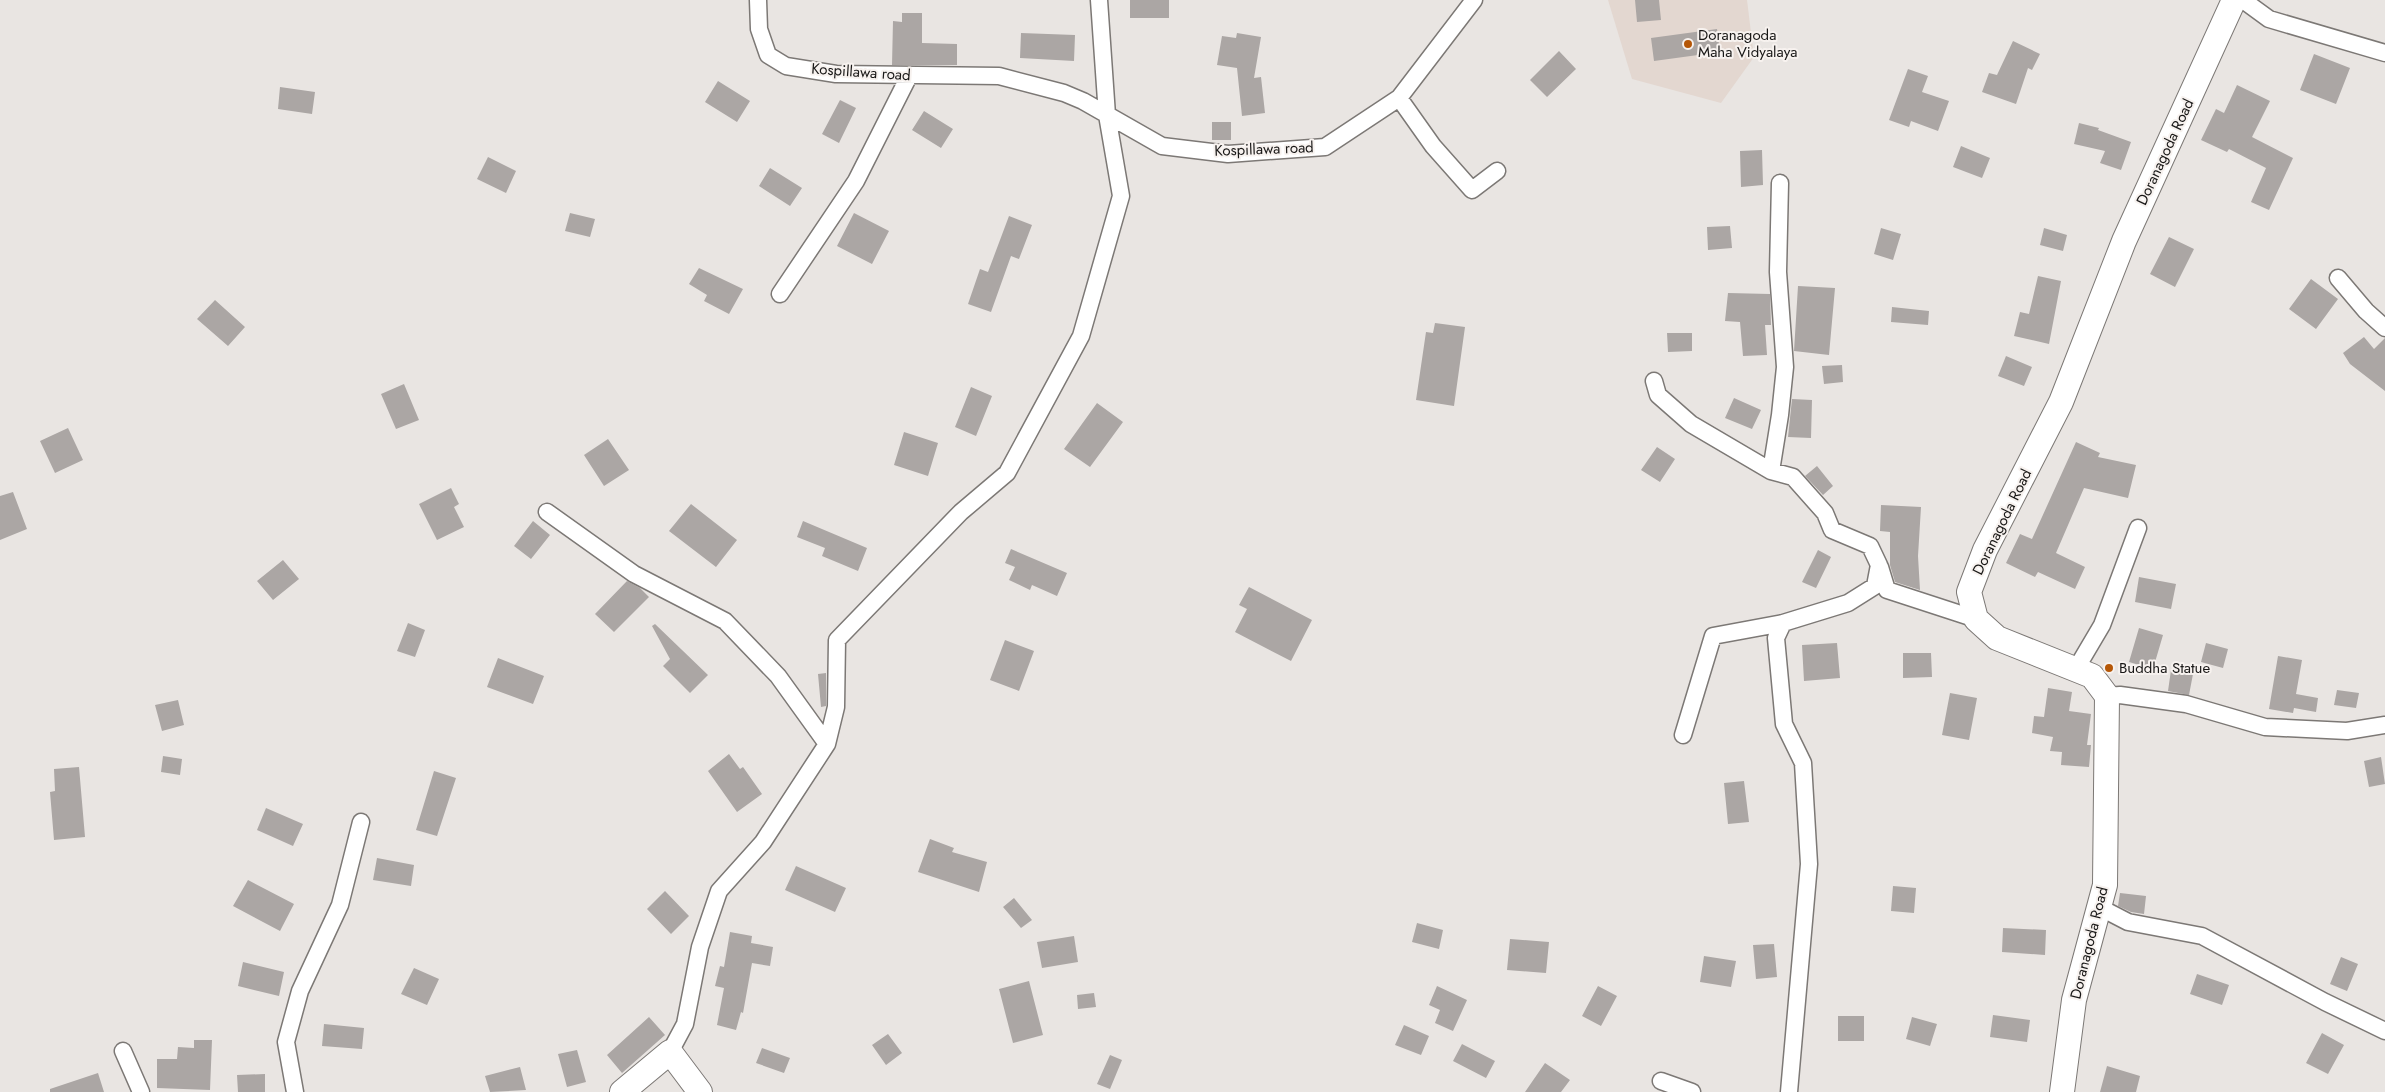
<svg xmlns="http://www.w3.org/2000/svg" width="2385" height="1092" font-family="Jost,sans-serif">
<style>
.built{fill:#e3d7d0}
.building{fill:#aba6a4}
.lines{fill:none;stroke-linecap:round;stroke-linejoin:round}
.street-casing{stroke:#7c7875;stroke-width:19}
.secondary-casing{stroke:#7c7875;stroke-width:26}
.street{stroke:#fff;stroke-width:16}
.secondary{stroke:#fff;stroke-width:24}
.poi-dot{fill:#b55707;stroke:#f7f2ef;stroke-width:2}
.labels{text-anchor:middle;stroke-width:4;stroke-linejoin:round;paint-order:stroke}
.poi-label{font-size:15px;fill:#181716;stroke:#f7f2ef;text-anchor:start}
.street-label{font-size:15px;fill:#181716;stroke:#f7f2ef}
</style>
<rect width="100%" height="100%" fill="#e9e5e2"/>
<path class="built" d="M1608,0H1747L1754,57L1721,103L1632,79Z"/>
<path class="building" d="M1130,0H1169V18H1130Z
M1635,0H1659L1661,20L1637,22Z
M902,13H922V43L957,44V65H892L893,21L902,22Z
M1717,29L1720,52L1654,61L1651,38Z
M1021,33L1075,35L1074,61L1020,58Z
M1237,33L1261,37L1254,78L1261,77L1265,113L1242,116L1237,68L1217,65L1222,36L1236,38Z
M2013,41L2040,54L2032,70L2028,68L2016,104L1982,92L1989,73L1997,75Z
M1559,51L1576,69L1547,97L1530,80Z
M2314,54L2350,68L2336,104L2300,90Z
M1908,69L1928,76L1922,92L1949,101L1938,131L1911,121L1909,127L1889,120Z
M718,81L750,101L737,122L705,102Z
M2237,85L2270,101L2252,137L2293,158L2269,210L2251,202L2266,168L2229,149L2227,152L2201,140L2216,109L2224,113Z
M280,87L315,92L312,114L278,109Z
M840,100L856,108L839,143L822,134Z
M924,111L953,129L941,148L912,130Z
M1212,122H1231V140H1212Z
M2079,123L2099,128L2098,130L2131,142L2121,170L2100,163L2105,151L2074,144Z
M1961,146L1990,158L1982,178L1953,167Z
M1762,150L1763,185L1741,187L1740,151Z
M488,157L516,171L506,193L477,179Z
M770,168L802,188L790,206L759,186Z
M570,213L595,219L590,237L565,231Z
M854,213L889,231L872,264L837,246Z
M1009,216L1032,225L1019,259L1011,256L991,312L968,304L980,269L988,272Z
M1730,226L1732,248L1708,250L1707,227Z
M1881,228L1901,234L1893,260L1874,254Z
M2044,228L2067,235L2063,251L2040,245Z
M2169,237L2194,249L2175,287L2150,274Z
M699,268L743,289L729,314L704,301L707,295L689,284Z
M2038,276L2061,281L2049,344L2014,336L2020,312L2029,314Z
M2311,279L2338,299L2316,329L2289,309Z
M1798,286L1835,288L1829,355L1794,351Z
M1728,293L1770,294L1771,325H1765L1767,355L1743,356L1740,322L1725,321Z
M215,300L245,327L228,346L197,319Z
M1892,307L1929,311L1928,325L1891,322Z
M1435,323L1465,327L1454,406L1416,400L1426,332L1433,333Z
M1667,333H1692V351L1668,352Z
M2364,337L2374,349L2385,338V391L2350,364L2343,353Z
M2006,356L2032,367L2024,386L1998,376Z
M1842,365L1843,382L1824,384L1822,366Z
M404,384L419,420L396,429L381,394Z
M971,387L992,396L976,436L955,427Z
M1734,398L1761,410L1752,429L1725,418Z
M1792,399L1812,400L1811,438L1788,437Z
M1097,403L1123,422L1090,467L1064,449Z
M68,428L83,460L55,473L40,441Z
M904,432L938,443L928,476L894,465Z
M608,439L629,470L604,486L584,455Z
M2076,442L2100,453L2098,457L2136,465L2128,498L2084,488L2056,553L2085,567L2075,589L2038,572L2035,577L2006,563L2020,534L2032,539Z
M1657,447L1675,459L1660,482L1641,470Z
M1817,466L1833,486L1823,495L1805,476Z
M451,488L459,504L454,507L464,527L437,540L419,504Z
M13,492L27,529L0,540V496Z
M691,504L737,540L716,567L669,531Z
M1881,505L1921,507L1918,556L1920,590L1895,582L1890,565V532L1880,531Z
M533,521L550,535L531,559L514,546Z
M803,521L867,548L858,571L822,556L825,548L797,537Z
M1011,549L1067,573L1057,596L1032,585L1030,590L1009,580L1015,567L1005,563Z
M1818,550L1831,557L1816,588L1802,582Z
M283,560L299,579L273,600L257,581Z
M2139,577L2176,584L2171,609L2135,602Z
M627,581L640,588L649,597L614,632L595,614Z
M1249,587L1312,620L1291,661L1235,632L1247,609L1239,605Z
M408,623L425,630L415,657L397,651Z
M655,624L708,675L690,693L663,666L670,659L652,626Z
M2139,628L2163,635L2153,669L2129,662Z
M1005,640L1034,651L1019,691L990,680Z
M1837,643L1840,678L1804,681L1802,645Z
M2206,643L2228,649L2223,668L2201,662Z
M1903,653H1931L1932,677L1903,678Z
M2278,656L2302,660L2296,694L2318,698L2316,712L2294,708L2293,713L2269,709Z
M498,658L544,676L533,704L487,687Z
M2171,670L2193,674L2189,695L2168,691Z
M826,673V706L821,707L818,674Z
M2048,688L2072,692L2069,711L2091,714L2087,745H2091L2089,767L2061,765L2062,752L2050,751L2053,737L2032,733L2034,716L2044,717Z
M2337,690L2359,693L2356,708L2334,705Z
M1950,693L1977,698L1969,740L1942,735Z
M178,700L184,725L162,731L155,705Z
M729,754L740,769L743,767L762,794L737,812L708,771Z
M163,756L182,759L180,775L161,772Z
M2381,757L2385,784L2369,787L2364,761Z
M79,767L85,837L54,840L50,792L55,791L54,769Z
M434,771L456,778L437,836L416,830Z
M1744,781L1749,822L1728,824L1724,783Z
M266,808L303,824L293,846L257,830Z
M930,839L954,848L952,852L987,862L979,892L918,872Z
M377,858L414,865L411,886L373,880Z
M796,866L846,888L835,912L785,890Z
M248,880L294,904L280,931L233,906Z
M1893,886L1916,888L1914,913L1891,911Z
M665,891L689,916L671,934L647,909Z
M2120,893L2146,896L2144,914L2131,912L2118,906Z
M1014,898L1032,920L1021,928L1003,907Z
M1417,923L1443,930L1439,949L1412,942Z
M2003,928L2046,930L2045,955L2002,952Z
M730,932L752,936L751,943L773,947L770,966L752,963L743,1013L741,1012L736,1030L717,1025L724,988L715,986L720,966L724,967Z
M1074,936L1078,962L1042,968L1037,942Z
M1510,939L1549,942L1546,973L1507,970Z
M1774,944L1777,977L1756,979L1753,945Z
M1704,956L1736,961L1731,987L1700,982Z
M2341,957L2358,964L2347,991L2330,984Z
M243,962L284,972L279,996L238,986Z
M414,968L439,979L427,1005L401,994Z
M2197,974L2229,985L2222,1005L2190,994Z
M1029,981L1043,1035L1013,1043L999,989Z
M1437,986L1467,1000L1453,1031L1435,1023L1440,1010L1429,1005Z
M1598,986L1617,996L1601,1026L1582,1016Z
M1094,993L1096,1007L1078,1009L1077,995Z
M1993,1015L2030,1020L2027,1042L1990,1037Z
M1838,1016H1864V1041H1838Z
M649,1017L665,1035L622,1073L607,1055Z
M1912,1017L1937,1024L1930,1046L1906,1039Z
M324,1024L364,1028L362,1049L322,1046Z
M1404,1025L1429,1036L1421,1055L1395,1045Z
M2322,1033L2344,1045L2328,1074L2306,1063Z
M888,1034L902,1053L886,1065L872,1045Z
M194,1040H212L210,1090L157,1088V1059H177L178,1047L194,1048Z
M1462,1044L1495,1061L1486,1078L1453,1061Z
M762,1048L790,1058L784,1073L756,1063Z
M577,1050L586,1082L567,1087L558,1054Z
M1110,1055L1122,1060L1110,1089L1097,1084Z
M1545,1063L1570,1080L1561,1092H1525Z
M2107,1066L2140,1076L2136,1092H2100Z
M520,1067L526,1090L490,1092L485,1076Z
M98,1073L104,1092H50V1089Z
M265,1074V1092H238L237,1075Z"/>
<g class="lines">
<g class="street-casing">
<path id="street" d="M758,0L759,29L768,55L786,66L836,74L999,76L1064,93L1083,101L1162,146L1228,154L1325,147L1399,98L1474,0
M2243,0L2269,19L2385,53
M1399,98L1433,146L1472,190L1497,171
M2338,278L2366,311L2385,328
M780,294L856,181L909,76
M1654,381L1658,395L1691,424L1771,471L1793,477L1825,513L1832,530L1870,546L1879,565L1875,586L1848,603L1783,623L1776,638L1784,724L1803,763L1809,864L1789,1092
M1771,471L1780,415L1785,367L1778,272L1780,183
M547,512L634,574L725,621L778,676L827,744
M1880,567L1887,590L1976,619
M2076,669L2102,625L2138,528
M2107,696L2120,695L2186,704L2265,727L2347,731L2385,725
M1683,735L1713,636L1783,623
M2099,907L2128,922L2202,936L2325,1002L2385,1031
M123,1051L141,1092
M670,1052L685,1024L700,947L719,891L763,842L827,744L836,707L837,640L961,512L1007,473L1081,336L1121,196L1107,115L1099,0
M1661,1081L1692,1092
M295,1092L286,1042L300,991L340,905L361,822"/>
</g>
<g class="secondary-casing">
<path id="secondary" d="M622,1092L670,1052L700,1092
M2062,1092L2074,1000L2105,885L2107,696L2092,676L1997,638L1976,619L1969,592L1985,550L2061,402L2124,241L2234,0"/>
</g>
<use href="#street" class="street"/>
<use href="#secondary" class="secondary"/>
</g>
<g class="poi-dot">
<circle cx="1688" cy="44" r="5"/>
<circle cx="2109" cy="668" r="5"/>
</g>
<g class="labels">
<g class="poi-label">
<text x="1698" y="40">Doranagoda<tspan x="1698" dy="17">Maha Vidyalaya</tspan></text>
<text x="2119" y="673">Buddha Statue</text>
</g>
<g class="street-label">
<text transform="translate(861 72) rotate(4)" y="5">Kospillawa road</text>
<text transform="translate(1264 149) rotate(-2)" y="5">Kospillawa road</text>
<text transform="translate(2165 152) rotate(-65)" y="5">Doranagoda Road</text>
<text transform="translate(2002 522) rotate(-64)" y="5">Doranagoda Road</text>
<text transform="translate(2089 943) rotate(-76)" y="5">Doranagoda Road</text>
</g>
</g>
</svg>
